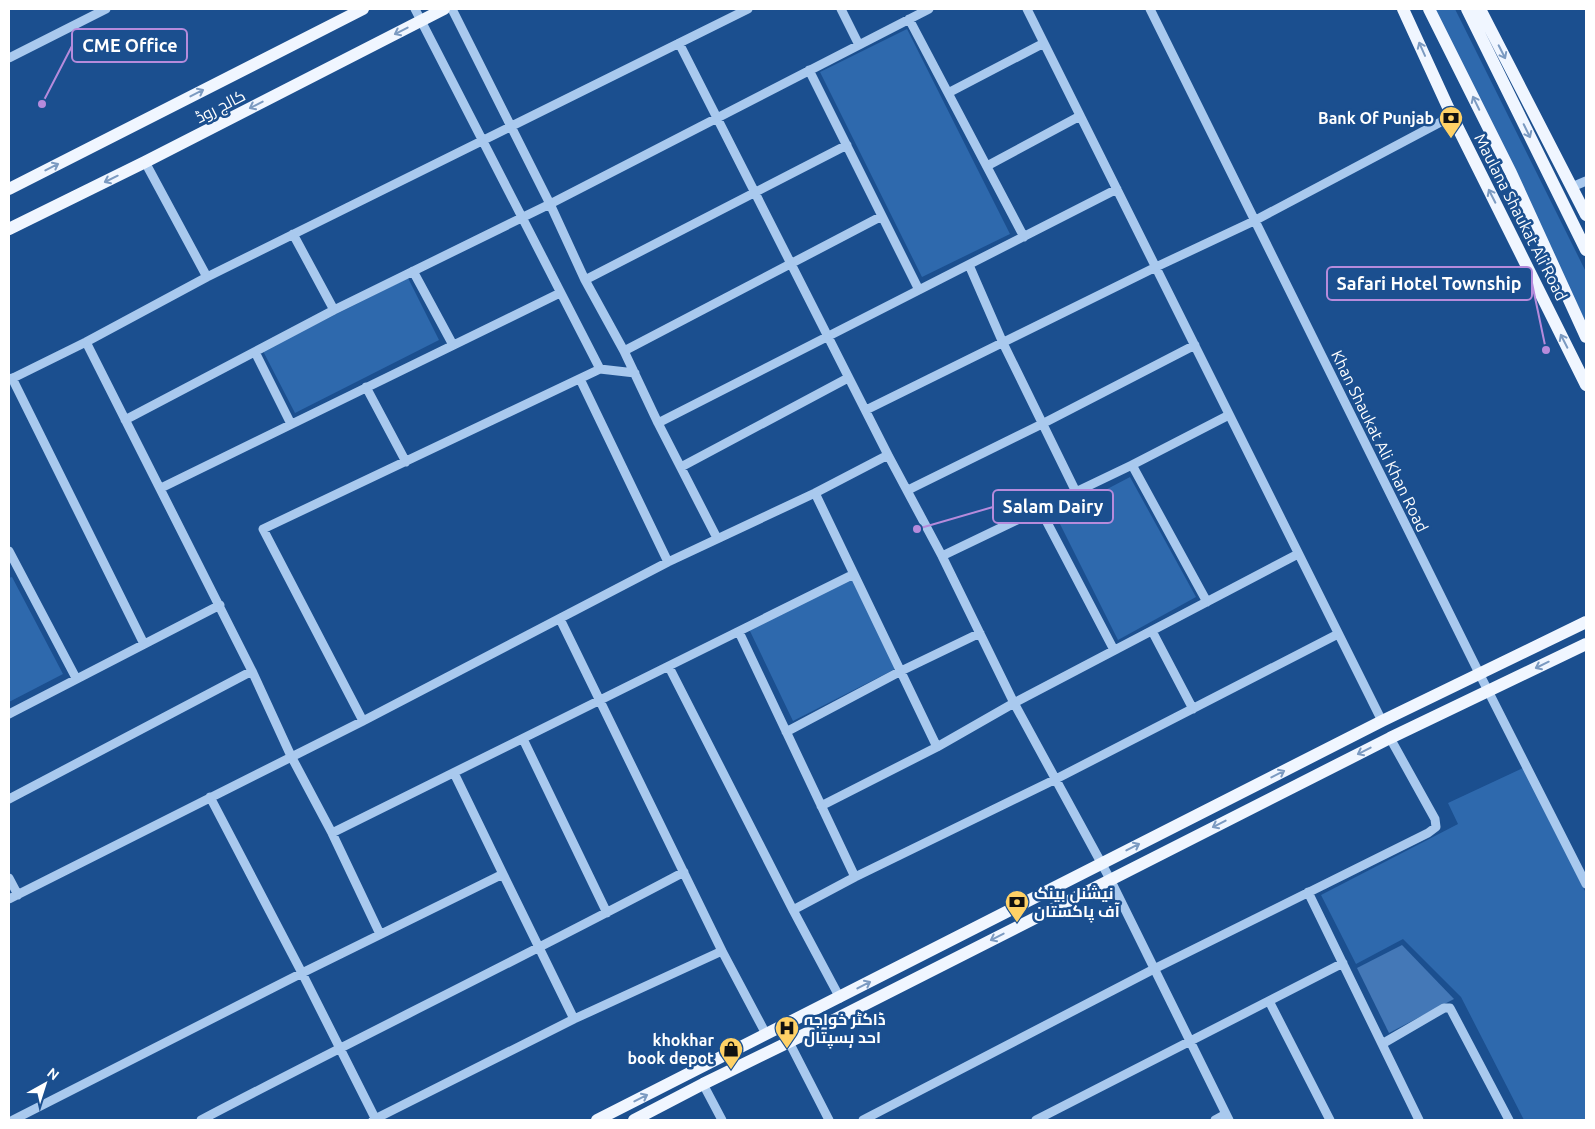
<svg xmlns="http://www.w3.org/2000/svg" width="1595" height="1129" font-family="Ubuntu,Cairo,sans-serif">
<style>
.green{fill:#2e69ad}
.building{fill:#4478b7}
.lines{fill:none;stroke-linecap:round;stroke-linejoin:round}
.minor{stroke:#a9c9ee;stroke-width:9}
.major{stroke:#f0f6ff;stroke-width:12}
.oneway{stroke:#7b9ac1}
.labels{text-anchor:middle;stroke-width:5;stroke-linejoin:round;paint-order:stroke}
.street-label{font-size:16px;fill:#fff;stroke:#1b4f8f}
.poi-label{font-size:16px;font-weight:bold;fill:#fff;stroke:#1b4f8f;text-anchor:end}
.leader{fill:none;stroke:#b68bdc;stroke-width:2}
.callout-dot{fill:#b68bdc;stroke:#1b4f8f;stroke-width:2}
.callout{fill:#1b4f8f;stroke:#b68bdc;stroke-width:2}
.callout-label{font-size:18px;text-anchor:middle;font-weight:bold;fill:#fff}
</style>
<rect width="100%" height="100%" fill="#1b4f8f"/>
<path class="green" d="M1430,9H1455L1586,272V322Z
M907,29L1010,234L922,277L820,72Z
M408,278L439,340L295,413L263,351Z
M1130,477L1196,597L1118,640L1056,516Z
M12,577L63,674L9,702V578Z
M852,579L897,668L793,721L749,629Z
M1523,768L1586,893V1120H1524L1461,997L1403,939L1356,964L1321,895L1458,824L1448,803Z"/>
<path class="building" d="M1402,945L1454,999L1389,1033L1357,968Z"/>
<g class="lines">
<path class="minor" d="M415,9L600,369
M452,9L550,204L585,280L624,351L658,423L717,538
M841,9L859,45
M1027,9L1382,721
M1150,9L1479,673L1586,884
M909,19L1024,237
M679,43L888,455
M9,58L106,9
M809,70L919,290
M948,93L1044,43
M145,162L207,277
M987,166L1080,116
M1572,187L1586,181
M293,234L334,310
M969,265L1003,343L1076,492
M413,271L453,345
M585,280L847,145
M86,342L252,671L291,756L332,833L380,934
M624,351L882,216
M255,352L291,424
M12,378L144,644
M580,379L668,562
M9,380L86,342L207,277L748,9
M366,387L406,462
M866,410L1156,267L1254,221L1452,116
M125,420L334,310L550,204L929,9
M658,423L1117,189
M1132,465L1207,602
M681,467L848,378
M161,488L560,293
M908,490L1042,424L1195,345
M815,493L937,747L1014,703L1298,554
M1040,509L1114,650
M9,551L76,678
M942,556L1132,465L1229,415
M560,619L722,951L766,1034
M1152,631L1193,709
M739,632L855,877L1054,780L1338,634
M669,667L793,910L840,998
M9,714L220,605
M363,721L263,529L600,369L635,373
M786,732L901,671L980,633
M523,739L607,913
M454,773L503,874
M210,797L302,973L376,1120
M9,799L252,671
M821,806L937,747
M332,833L854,574
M9,878L18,895
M1308,892L1419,1120
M9,899L363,721L668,562L815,493L888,455L942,556L1014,703L1110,879L1229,1120
M793,910L855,877
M1269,1001L1330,1120
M789,1042L829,1120
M1382,1044L1444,1008H1450L1509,1120
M703,1084L722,1120
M13,1120L302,973L503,874L574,1019L722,951
M201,1120C361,1036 524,957 684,872
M373,1120L574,1019
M863,1120L1154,969L1428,833L1436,827L1435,819L1390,738
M1036,1120L1343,963
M1215,1120L1226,1114"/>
<path class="major" d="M1403,9L1452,116L1586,385
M1429,9L1511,173L1586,337
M1467,9L1586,250
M1480,9L1586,215
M9,189L363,9
M9,229L145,162L444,9
M597,1120L1382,721L1586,622
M634,1120L703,1084L838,1018L1390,738L1586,644"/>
</g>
<defs><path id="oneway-shaft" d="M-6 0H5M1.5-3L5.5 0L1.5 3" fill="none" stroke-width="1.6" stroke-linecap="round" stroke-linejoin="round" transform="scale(1.25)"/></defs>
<g class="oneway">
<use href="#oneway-shaft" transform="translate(401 31) rotate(153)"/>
<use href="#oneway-shaft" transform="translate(1422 49) rotate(-114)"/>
<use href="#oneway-shaft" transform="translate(1502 52) rotate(63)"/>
<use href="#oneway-shaft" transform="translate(197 93) rotate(-27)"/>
<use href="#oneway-shaft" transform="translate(1476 103) rotate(-116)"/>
<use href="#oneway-shaft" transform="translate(256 105) rotate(153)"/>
<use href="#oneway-shaft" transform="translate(1527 131) rotate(64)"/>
<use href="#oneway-shaft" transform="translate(52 167) rotate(-27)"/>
<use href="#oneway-shaft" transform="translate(111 179) rotate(154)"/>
<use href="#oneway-shaft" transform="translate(1492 196) rotate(-117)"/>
<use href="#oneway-shaft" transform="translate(1564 341) rotate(-117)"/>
<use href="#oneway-shaft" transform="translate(1542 665) rotate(154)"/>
<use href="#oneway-shaft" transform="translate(1364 751) rotate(153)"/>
<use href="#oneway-shaft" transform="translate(1278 774) rotate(-27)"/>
<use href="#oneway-shaft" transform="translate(1219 824) rotate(153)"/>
<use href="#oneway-shaft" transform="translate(1133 847) rotate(-27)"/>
<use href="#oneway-shaft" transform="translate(997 937) rotate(153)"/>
<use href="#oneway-shaft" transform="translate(864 985) rotate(-27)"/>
<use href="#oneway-shaft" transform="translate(641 1098) rotate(-27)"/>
</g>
<defs>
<g id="bank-pin" transform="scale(1.25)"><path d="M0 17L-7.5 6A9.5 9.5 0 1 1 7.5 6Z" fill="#ffd166" stroke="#1b4f8f"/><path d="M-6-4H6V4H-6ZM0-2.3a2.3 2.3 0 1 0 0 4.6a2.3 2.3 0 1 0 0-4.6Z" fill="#111"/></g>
<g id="hospital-pin" transform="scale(1.25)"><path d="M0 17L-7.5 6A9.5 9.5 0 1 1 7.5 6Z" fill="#ffd166" stroke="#1b4f8f"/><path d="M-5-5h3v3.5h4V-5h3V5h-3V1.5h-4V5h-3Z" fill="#111"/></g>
<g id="shop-pin" transform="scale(1.25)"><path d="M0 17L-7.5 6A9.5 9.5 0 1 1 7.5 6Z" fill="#ffd166" stroke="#1b4f8f"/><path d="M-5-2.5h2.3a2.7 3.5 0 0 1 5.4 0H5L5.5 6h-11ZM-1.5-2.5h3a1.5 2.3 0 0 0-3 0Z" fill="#111"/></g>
</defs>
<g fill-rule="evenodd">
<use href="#bank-pin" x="1451" y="118"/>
<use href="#bank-pin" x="1017" y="902"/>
<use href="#hospital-pin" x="787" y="1028"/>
<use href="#shop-pin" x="731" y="1049"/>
</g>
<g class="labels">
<g class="street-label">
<text transform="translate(220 106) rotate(-27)" y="6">کالج روڈ</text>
<text transform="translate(1521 217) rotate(63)" y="6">Maulana Shaukat Ali Road</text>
<text transform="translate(1380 441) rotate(64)" y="6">Khan Shaukat Ali Khan Road</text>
</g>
<g class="poi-label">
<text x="1434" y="124">Bank Of Punjab</text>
<text x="1034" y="899" text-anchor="start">نیشنل بینک<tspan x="1034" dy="18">آف پاکستان</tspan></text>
<text x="804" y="1025" text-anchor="start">ڈاکٹر خواجہ<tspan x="804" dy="18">احد ہسپتال</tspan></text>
<text x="714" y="1046">khokhar<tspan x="714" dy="18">book depot</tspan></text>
</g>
</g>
<path class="leader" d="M42 104L72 46M1546 350L1532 283M917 529L993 507"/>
<g class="callout-dot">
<circle cx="42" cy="104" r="5"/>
<circle cx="1546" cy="350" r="5"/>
<circle cx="917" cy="529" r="5"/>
</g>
<g class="callout">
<rect x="72" y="29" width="115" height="33" rx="5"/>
<rect x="1327" y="267" width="205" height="33" rx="5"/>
<rect x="993" y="490" width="120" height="33" rx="5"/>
</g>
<g class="callout-label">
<text x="130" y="52">CME Office</text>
<text x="1429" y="290">Safari Hotel Township</text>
<text x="1053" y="513">Salam Dairy</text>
</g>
<rect width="1595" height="1129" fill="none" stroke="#ffffff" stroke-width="20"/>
<g transform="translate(45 1084) rotate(39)" stroke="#1b4f8f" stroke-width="4" paint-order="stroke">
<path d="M0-4L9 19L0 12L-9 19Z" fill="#ffffff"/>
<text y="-8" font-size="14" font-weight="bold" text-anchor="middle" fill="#ffffff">N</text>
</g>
</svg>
